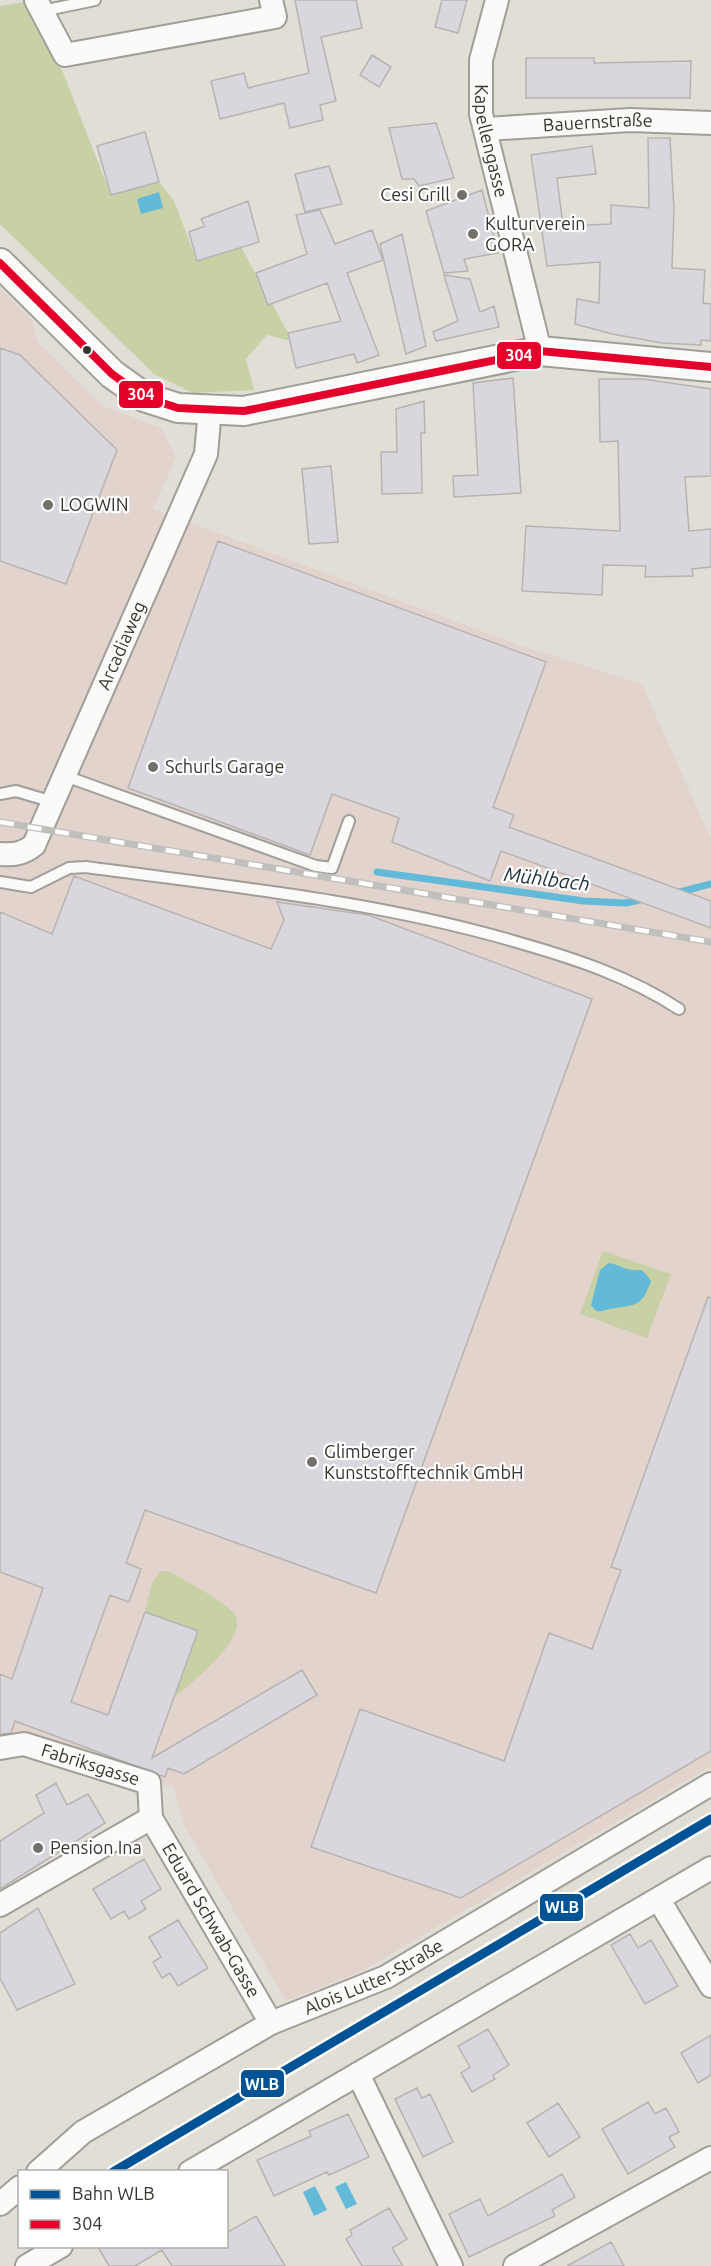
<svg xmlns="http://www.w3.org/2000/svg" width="711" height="2266" font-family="Ubuntu,sans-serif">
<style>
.industrial{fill:#e2d3cd}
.green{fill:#c8d0a6}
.water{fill:#62bad8}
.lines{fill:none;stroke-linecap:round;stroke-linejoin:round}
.stream{stroke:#62bad8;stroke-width:7}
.building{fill:#d9d6dd;stroke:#b6b4b2;stroke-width:1.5}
.service-casing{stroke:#a09e98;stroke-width:14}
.minor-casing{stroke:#a09e98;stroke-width:26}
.tertiary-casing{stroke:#a09e98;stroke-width:32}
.service{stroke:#fafaf9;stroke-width:10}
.minor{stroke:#fafaf9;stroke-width:22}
.tertiary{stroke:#fafaf9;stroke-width:28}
.rail-casing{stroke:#bfbfbc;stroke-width:7}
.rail{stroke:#fff;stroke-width:4.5;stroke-dasharray:14;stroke-linecap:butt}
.bus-1-casing{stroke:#fff;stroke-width:12}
.bus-1{stroke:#e4002b;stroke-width:8}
.rail-1-casing{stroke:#fff;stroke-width:14}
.rail-1{stroke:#005395;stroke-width:9}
.poi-dot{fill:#73706b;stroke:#fff;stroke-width:2}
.bus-dot{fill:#383531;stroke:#fff;stroke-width:2}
.labels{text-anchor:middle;stroke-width:4.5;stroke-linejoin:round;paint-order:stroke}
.street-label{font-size:18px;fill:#383531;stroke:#fff}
.poi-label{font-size:18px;fill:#383531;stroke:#fff;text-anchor:start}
.water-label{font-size:20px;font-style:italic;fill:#1c313a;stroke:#fff}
.line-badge{stroke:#fff;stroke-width:2}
.badge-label{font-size:16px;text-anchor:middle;font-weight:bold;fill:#fff}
</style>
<rect width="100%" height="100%" fill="#e1ded6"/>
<path class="industrial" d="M0,289L32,320L37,341L103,406L161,428L176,457L153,509L519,645L642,684L711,839V1766L362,1971L286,2001L185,1827L173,1787L11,1735L0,1737Z"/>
<path class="green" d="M25,2L62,70L111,195L159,182L174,201L197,261L241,247L288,333V340L267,335L246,359L254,390L193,393L154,374L0,224V6Z
M603,1251L671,1274L647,1338L580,1314Z
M160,1571L171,1572C190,1584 214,1595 231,1610C258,1633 189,1684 173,1699L198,1631L145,1612L152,1584Z"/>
<path class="water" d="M159,192L163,208L141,214L137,199Z
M609,1263C616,1264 621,1267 627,1269C642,1273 639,1264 651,1281C641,1309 634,1304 610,1309C605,1310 602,1312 596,1311L591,1305L600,1270Z
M346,2182L357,2204L346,2209L335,2187Z
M315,2186L327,2210L314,2216L303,2192Z"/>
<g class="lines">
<path class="stream" d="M377,872L584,901L626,903L644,899
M676,893L711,884"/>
</g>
<path class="building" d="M295,0H356L362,28L321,37L336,101L320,105L323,120L290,128L284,103L220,119L211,81L244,73L248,88L309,73Z
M442,0H467L458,33L435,27Z
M372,55L391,67L379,87L360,75Z
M526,58H594V63L691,61L690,98H526Z
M436,123L454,178L419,186L414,179H402L389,128Z
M145,132L159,182L111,195L97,146Z
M648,138H670L674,209L672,268L705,270L703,303L711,304V341L701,340V345L662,343L612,334L575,324L577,299L599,303L600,262L547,266L531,155L592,146L596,174L557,178L563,226L611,224V205L649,208Z
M329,166L342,204L305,212L295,174Z
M482,190L498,253L464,259L468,271L444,273L426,211Z
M248,201L259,242L197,261L189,232L205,226L201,219Z
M320,210L335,244L372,230L383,260L347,273L379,355L357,363L354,354L296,368L288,333L341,321L327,283L268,305L256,273L307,254L296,215Z
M402,234L426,346L406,354L380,244Z
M444,275L470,279L480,312L494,306L499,327L436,341L433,332L458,321Z
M0,348L20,355L117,450L66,584L0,561Z
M513,378L521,493L454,497L453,476L478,475L473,383Z
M599,379H643L711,389V476L685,477L689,531L711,529V567L692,569L693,576L645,577L646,566L603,565L602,595L522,591L526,526L620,531L618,441L600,442Z
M424,401L425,433H421L422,493L382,494L381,452H397L396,409Z
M331,466L338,542L309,544L302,469Z
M218,541L546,662L493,807L514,815L509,827L711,901V928L501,851L490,881L392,842L399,818L332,794L310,855L128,788Z
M74,876L271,949L284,920L277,902L368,915L592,999L376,1593L145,1510L126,1563L141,1569L129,1602L110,1595L71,1702L108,1715L145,1612L198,1631L152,1758L302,1670L317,1695L184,1774L168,1768L165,1777L15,1721L11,1733L0,1734V1674L12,1679L43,1588L0,1572V912L52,934Z
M708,1297L711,1298V1751L461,1898L311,1847L360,1709L504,1761L549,1633L592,1649L621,1570L611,1567Z
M56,1783L67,1805L88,1794L105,1823L0,1889V1841L44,1813L36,1795Z
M144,1859L161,1889L141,1901L146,1909L129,1919L124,1911L111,1919L93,1889Z
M38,1908L75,1984L17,2010L0,1978V1933Z
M178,1920L208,1968L178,1986L170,1973L162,1978L153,1962L161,1957L149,1937Z
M630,1934L638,1948L651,1940L678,1986L645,2004L611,1945Z
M488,2029L509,2065L493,2075L495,2079L472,2092L461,2073L470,2067L458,2046Z
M711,2035V2075L698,2083L681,2053Z
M417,2088L422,2098L430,2094L453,2142L423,2157L395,2099Z
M648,2102L655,2114L666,2108L679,2132L669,2137L675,2147L628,2174L602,2129Z
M558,2103L580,2137L549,2157L527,2123Z
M348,2114L369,2157L329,2175L327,2172L274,2196L257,2160L311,2136L309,2131Z
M562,2174L575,2197L552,2210L555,2216L469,2257L449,2214L480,2199L488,2216Z
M389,2208L407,2239L392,2248L403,2266H362L346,2239L352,2235L350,2230Z
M256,2216L285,2266H172L162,2250L135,2266H109L98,2247H226V2233Z
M611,2242L624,2266H567Z"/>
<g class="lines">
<g class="service-casing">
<path id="service" d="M42,11L95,0
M65,776L316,866L332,868L349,821
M0,794L16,791L53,802
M0,882L31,887L69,868L86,867C232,887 379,901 520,943C576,959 630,977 679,1009"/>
</g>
<g class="minor-casing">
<g id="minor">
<path d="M36,0L65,55L275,17L271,0"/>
<path id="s1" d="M497,0L481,60V114L540,351"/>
<path id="s2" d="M486,129L630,120L711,123"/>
<path id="s3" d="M0,854C14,855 23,854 34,845L206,454L210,409"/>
<path id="s4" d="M0,1748L24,1744L149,1783L151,1818L271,2023"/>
<path d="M659,1900L711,1986"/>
<path d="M0,1905L151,1818"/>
<path d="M358,2074L451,2266"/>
<path id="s5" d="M38,2172L83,2132L271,2023L386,1977L711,1784"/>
<path d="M190,2172L711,1868"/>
<path d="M0,2204L20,2187"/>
<path d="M27,2266L61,2246"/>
<path d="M515,2266L711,2158"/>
</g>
</g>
<g class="tertiary-casing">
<path id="tertiary" d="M0,263L112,374L144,397L178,408L244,411L540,351L711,367"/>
</g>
<use href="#service" class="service"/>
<use href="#minor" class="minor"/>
<use href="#tertiary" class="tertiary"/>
<g class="rail-casing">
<path id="rail" d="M0,822L711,942"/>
</g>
<use href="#rail" class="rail"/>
<g class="bus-1-casing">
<path id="bus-1" d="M0,263L112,374L144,397L178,408L244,411L540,351L711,367"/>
</g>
<use href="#bus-1" class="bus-1"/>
<g class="rail-1-casing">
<path id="rail-1" d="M113,2172L711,1819"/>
</g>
<use href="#rail-1" class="rail-1"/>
</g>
<g class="poi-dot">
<circle cx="462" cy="195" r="6"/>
<circle cx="473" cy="234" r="6"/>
<circle cx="48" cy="505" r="6"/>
<circle cx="153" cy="767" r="6"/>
<circle cx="312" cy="1462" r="6"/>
<circle cx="38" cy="1848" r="6"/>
</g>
<circle class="bus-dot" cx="87" cy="350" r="5"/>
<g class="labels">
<g class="street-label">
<text dy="6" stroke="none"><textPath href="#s2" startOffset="112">Bauernstraße</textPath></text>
<text dy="6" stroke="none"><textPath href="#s1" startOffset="144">Kapellengasse</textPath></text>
<text dy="6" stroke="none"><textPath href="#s3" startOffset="254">Arcadiaweg</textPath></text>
<text dy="6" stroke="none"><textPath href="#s4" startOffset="94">Fabriksgasse</textPath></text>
<text dy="6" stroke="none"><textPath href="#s4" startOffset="309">Eduard Schwab-Gasse</textPath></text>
<text dy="6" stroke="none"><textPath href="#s5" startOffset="390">Alois Lutter-Straße</textPath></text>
</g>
<g class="poi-label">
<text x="450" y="201" text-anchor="end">Cesi Grill</text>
<text x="485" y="230">Kulturverein<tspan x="485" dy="21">GORA</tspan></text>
<text x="60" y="511">LOGWIN</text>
<text x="165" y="773">Schurls Garage</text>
<text x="324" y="1458">Glimberger<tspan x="324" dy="21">Kunststofftechnik GmbH</tspan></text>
<text x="50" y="1854">Pension Ina</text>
</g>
<g class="water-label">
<text transform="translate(547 879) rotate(7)" y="7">Mühlbach</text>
</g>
</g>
<g class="line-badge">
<rect x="496" y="341" width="46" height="29" rx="6" fill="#e4002b"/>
<rect x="118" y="380" width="46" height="29" rx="6" fill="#e4002b"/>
<rect x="539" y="1893" width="45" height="29" rx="6" fill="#005395"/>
<rect x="240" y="2069" width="45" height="29" rx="6" fill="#005395"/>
</g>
<g class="badge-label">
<text x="519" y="361">304</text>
<text x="141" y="400">304</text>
<text x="562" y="1913">WLB</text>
<text x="262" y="2090">WLB</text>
</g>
<rect x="18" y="2170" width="210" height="78" fill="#ffffff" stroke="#afaead" stroke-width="1.5"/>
<rect x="30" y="2190" width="30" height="9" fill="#005395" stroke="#afaead" stroke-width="1.5"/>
<text x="72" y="2200" font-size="18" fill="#383531">Bahn WLB</text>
<rect x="30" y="2220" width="30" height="9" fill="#e4002b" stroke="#afaead" stroke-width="1.5"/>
<text x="72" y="2230" font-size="18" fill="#383531">304</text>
</svg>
